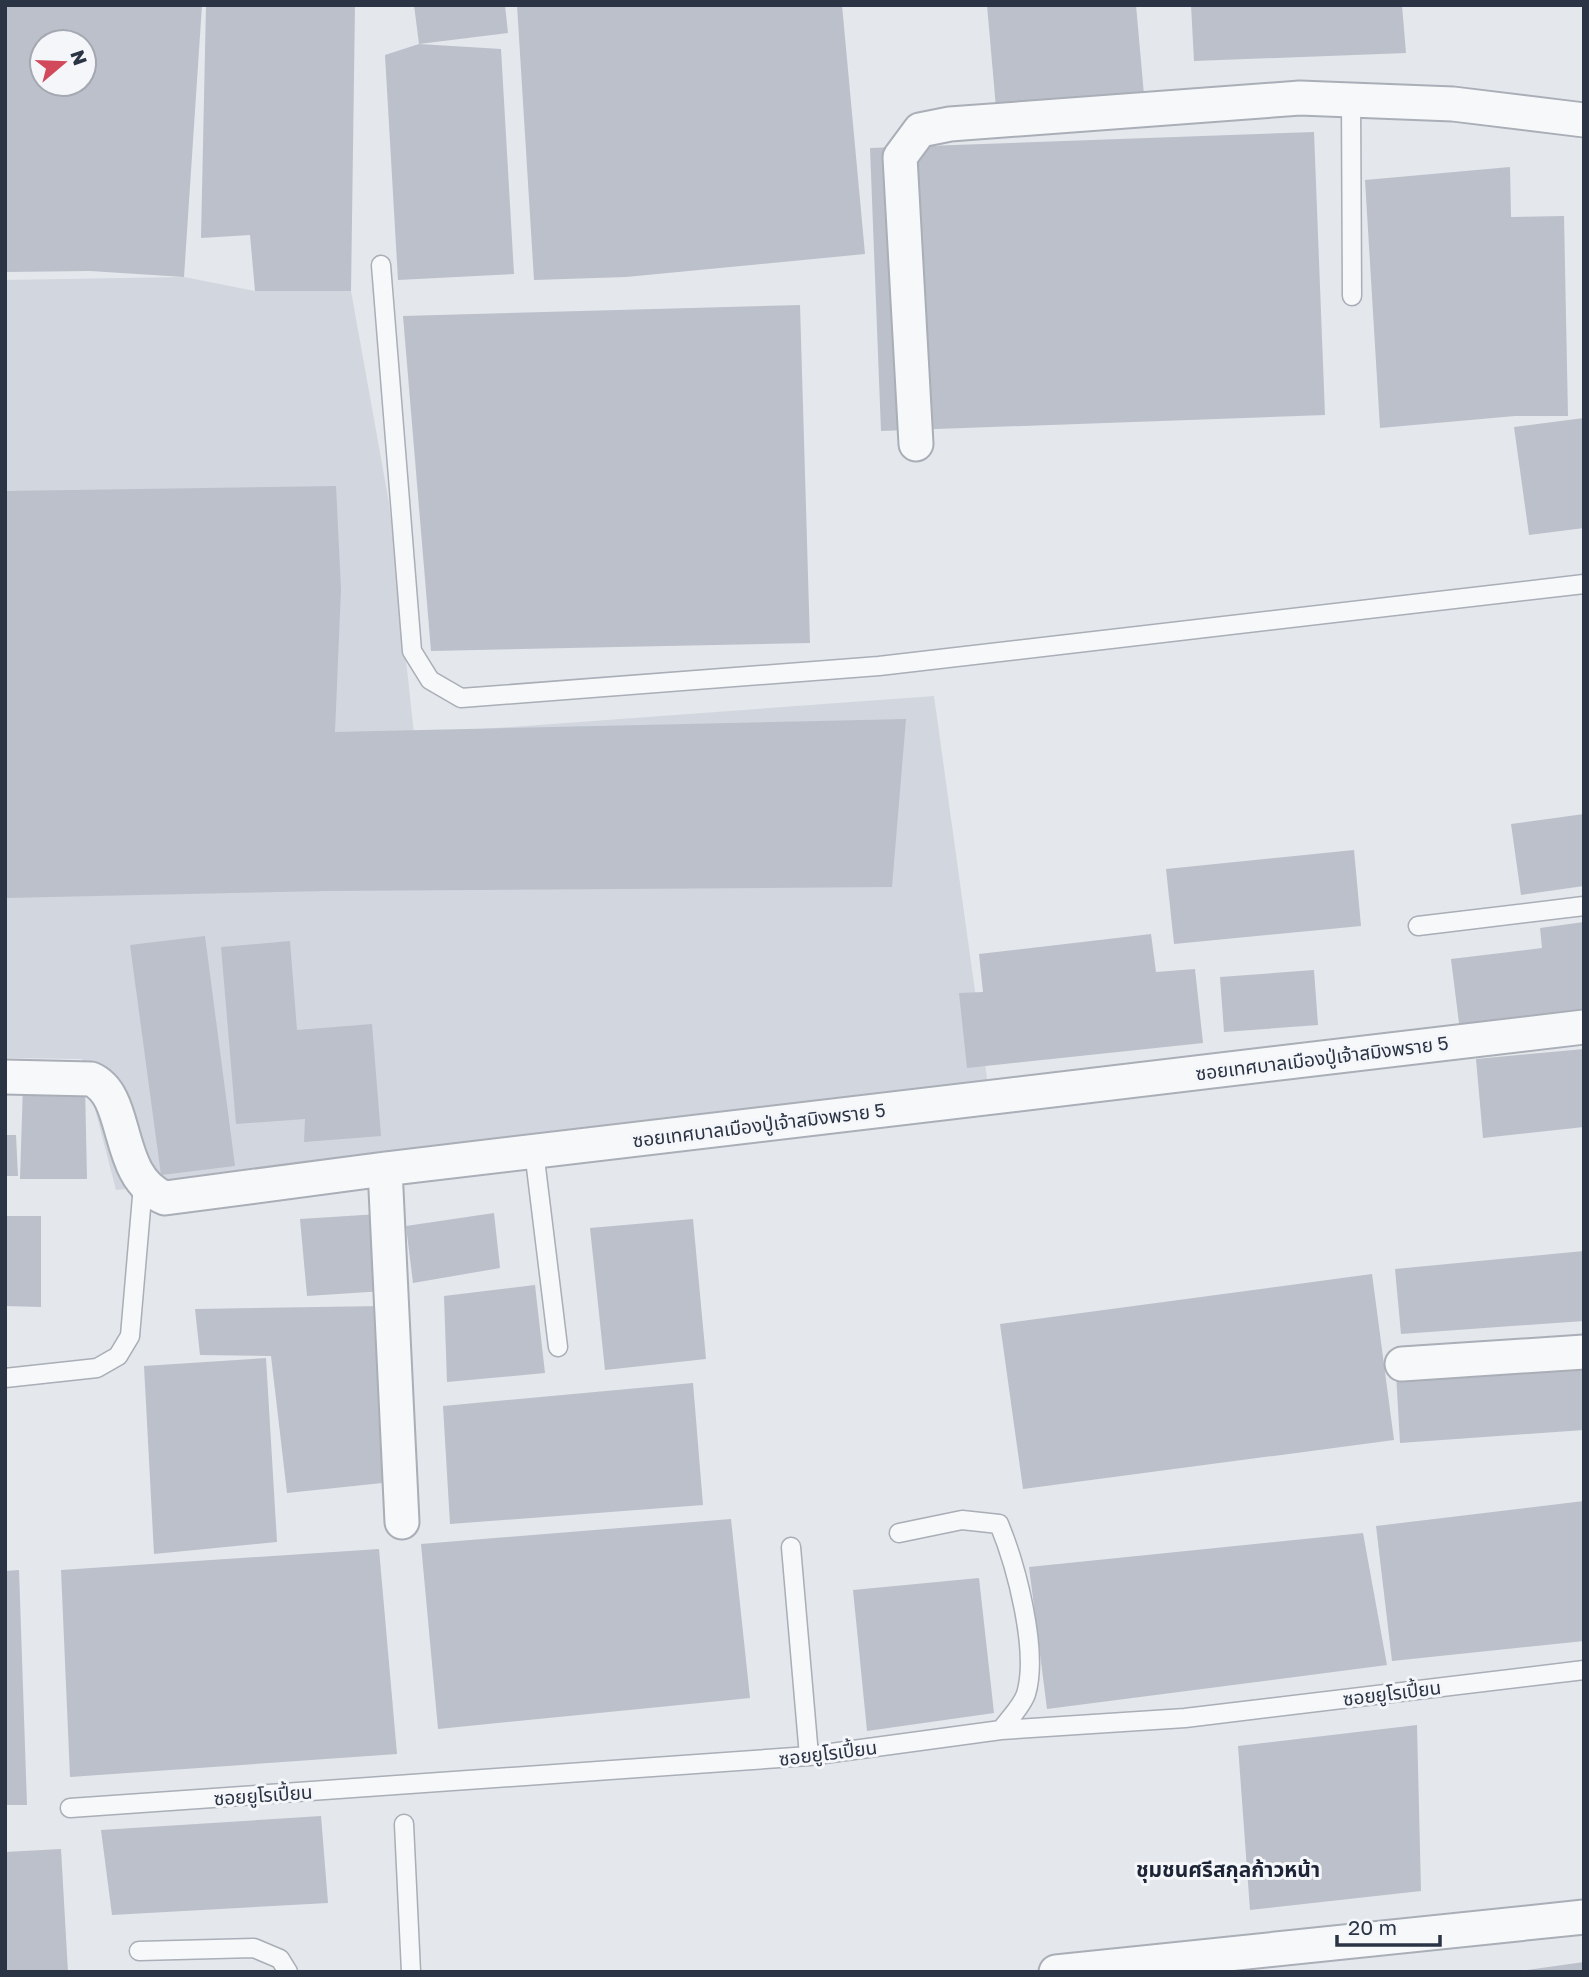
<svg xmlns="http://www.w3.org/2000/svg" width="1589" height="1977" font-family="'Golos Text','Noto Sans Thai',sans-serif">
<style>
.built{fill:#d2d6de}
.building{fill:#bbc0ca;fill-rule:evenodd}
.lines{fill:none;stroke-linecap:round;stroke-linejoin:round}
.service-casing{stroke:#a9aeb7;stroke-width:21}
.minor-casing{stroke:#a9aeb7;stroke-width:37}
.service{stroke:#f7f8fa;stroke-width:18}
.minor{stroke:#f7f8fa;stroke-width:33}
.labels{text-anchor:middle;stroke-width:6;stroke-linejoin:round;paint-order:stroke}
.street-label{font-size:19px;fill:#2b3445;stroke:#f4f6f9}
.neighbourhood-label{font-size:21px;font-weight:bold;fill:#1d2536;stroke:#f4f6f9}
</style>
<rect width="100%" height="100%" fill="#e4e7ec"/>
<path class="built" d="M184,277L255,291H351L389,503L414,734L934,696L988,1085L116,1190L82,1059L5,1058V280Z"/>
<path class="building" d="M5,5H202L184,277L90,271L5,272ZM42,42H84V84H42Z
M206,5H355L351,291H255L250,235L201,238Z
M414,5H505L508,33L419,44L501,49L514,274L398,280L385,55L419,44Z
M517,5H842L865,254L626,277L534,280Z
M987,5H1136L1144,95L996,108Z
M1191,5H1402L1406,53L1194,61Z
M1314,132L1325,415L881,431L870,148Z
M1510,167L1511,217L1564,216L1568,416H1515L1380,428L1365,180Z
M800,305L810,643L431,651L403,316Z
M1584,418V528L1529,535L1514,427Z
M336,486L341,589L335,732L906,719L892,887L327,891L5,898V491Z
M1584,814V886L1521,895L1511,824Z
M1354,850L1361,926L1174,944L1166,869Z
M1584,922V1016L1460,1031L1451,959L1542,948L1540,928Z
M1151,934L1156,972L1195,969L1203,1043L967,1068L959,993L983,992L979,954Z
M205,936L235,1166L161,1175L130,945Z
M290,941L297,1030L372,1024L381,1136L304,1142L305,1119L236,1124L221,947Z
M1314,970L1318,1025L1224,1032L1220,977Z
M1584,1049V1127L1483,1138L1476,1059Z
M23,1084L85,1085L87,1179H20Z
M5,1135H16L18,1176H5Z
M494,1213L500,1268L413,1283L406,1226Z
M379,1214L384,1291L307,1296L300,1219Z
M5,1216H41V1307L5,1306Z
M693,1219L706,1359L605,1370L590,1228Z
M1584,1251V1321L1401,1334L1395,1269Z
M1372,1274L1394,1440L1023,1489L1000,1324Z
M535,1285L545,1373L447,1382L444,1296Z
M383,1306L392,1482L287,1493L271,1356L200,1355L195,1309Z
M266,1358L277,1542L154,1554L144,1366Z
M1584,1360V1430L1400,1443L1396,1373Z
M693,1383L703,1505L450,1524L443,1406Z
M1584,1501V1641L1392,1661L1376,1526Z
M731,1519L750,1698L438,1729L421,1544Z
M1363,1533L1387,1665L1047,1709L1029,1567Z
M379,1549L397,1754L70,1777L61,1570Z
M19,1570L27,1805H5V1571Z
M979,1578L994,1713L867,1731L853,1590Z
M1417,1725L1421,1891L1250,1910L1238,1746Z
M321,1816L328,1903L112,1915L101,1830Z
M61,1849L68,1972H5V1852Z
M1584,1962V1972H1527V1970Z"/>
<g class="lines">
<g class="service-casing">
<path id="service" d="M1351,100L1352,296
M381,265L412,651L430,680L461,698L879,666L1584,584
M1418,926L1584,906
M534,1151L558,1347
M5,1378L97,1368L118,1356L130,1336L143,1185
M899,1533L962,1520L999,1524C1016,1565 1039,1651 1026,1694C1022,1706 1009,1719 1001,1730
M791,1547L809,1756
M70,1808L809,1756L1001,1730L1185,1718L1584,1670
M404,1824L411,1972
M139,1951L254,1948L280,1959L288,1972"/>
</g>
<g class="minor-casing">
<path id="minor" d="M916,444L900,157L920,130L950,124L1300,98L1453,104L1584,120
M5,1077L91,1079C131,1096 113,1177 165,1198L385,1169L1584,1027
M385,1169L402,1522
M1402,1364L1584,1352
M1056,1972L1584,1917"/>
</g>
<use href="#service" class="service"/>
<use href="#minor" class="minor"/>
</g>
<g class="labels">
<g class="street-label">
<text transform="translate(1322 1058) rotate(-7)" y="7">ซอยเทศบาลเมืองปู่เจ้าสมิงพราย 5</text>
<text transform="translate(759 1125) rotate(-7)" y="7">ซอยเทศบาลเมืองปู่เจ้าสมิงพราย 5</text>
<text transform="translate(1392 1693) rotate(-7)" y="7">ซอยยูโรเปี้ยน</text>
<text transform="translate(828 1753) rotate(-7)" y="7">ซอยยูโรเปี้ยน</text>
<text transform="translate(263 1795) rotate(-4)" y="7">ซอยยูโรเปี้ยน</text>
</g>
<g class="neighbourhood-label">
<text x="1228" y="1877">ชุมชนศรีสกุลก้าวหน้า</text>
</g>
</g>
<rect width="1589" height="1977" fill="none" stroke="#2b3445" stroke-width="14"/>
<g transform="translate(63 63) rotate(71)"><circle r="33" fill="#f4f6f9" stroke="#a4a8b1" stroke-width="2"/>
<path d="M0-5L12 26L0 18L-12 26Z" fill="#d1495b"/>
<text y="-10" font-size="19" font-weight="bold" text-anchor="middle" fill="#2b3445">N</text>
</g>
<path d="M1337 1935v10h103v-10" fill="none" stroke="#2b3445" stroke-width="3.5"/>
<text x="1348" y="1935" font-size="21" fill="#2b3445" stroke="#f4f6f9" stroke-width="5" paint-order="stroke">20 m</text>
</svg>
